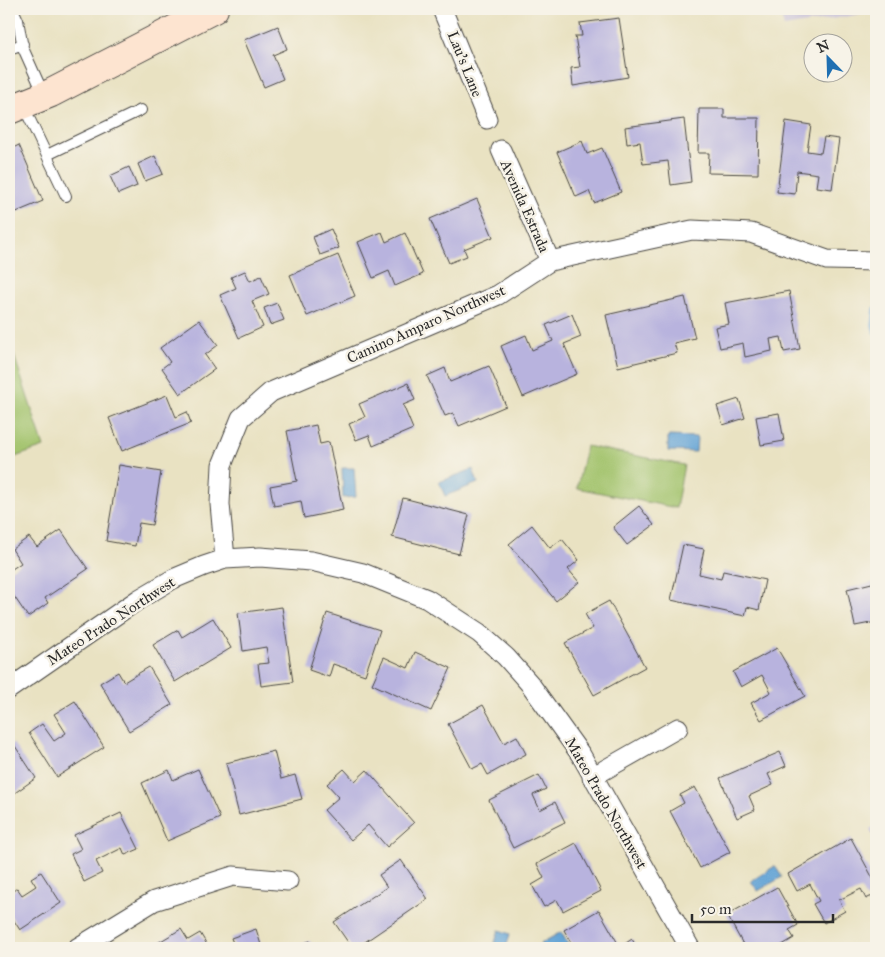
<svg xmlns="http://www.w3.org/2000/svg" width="885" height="957" font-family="'IM FELL Great Primer',serif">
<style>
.industrial{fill:#c7c0d8}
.green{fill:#a1c26b;stroke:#66764b}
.water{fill:#62a3d5;stroke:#466780}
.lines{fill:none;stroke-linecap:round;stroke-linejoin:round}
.stream{stroke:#62a3d5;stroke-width:5.5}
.building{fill:#b8b3de}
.service-casing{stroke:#484642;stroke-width:12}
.minor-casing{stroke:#484642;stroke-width:21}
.secondary-casing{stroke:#484642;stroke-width:30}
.service{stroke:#fff;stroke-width:10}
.minor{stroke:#fff;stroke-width:19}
.secondary{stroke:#fde4d0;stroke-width:28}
.labels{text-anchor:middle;stroke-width:5;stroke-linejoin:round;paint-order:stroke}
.street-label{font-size:15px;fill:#2b2b2b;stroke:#f7f3e8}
</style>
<rect width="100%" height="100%" fill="#f7f3e8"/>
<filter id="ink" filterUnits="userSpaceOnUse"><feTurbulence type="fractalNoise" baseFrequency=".02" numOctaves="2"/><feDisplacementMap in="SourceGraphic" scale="10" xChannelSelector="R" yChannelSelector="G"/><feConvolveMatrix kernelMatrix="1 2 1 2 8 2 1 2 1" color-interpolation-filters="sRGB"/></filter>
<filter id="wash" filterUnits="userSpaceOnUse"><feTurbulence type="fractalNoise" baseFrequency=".0096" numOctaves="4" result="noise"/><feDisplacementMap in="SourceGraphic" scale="20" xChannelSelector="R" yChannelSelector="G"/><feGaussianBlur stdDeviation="1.12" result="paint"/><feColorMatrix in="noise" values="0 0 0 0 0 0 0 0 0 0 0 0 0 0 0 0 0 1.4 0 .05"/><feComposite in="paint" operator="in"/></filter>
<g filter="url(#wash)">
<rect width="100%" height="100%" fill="#e9e2c2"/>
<path class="industrial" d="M779,9H868L867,13L784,27Z"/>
<path class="green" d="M12,349L44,447L9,459V350Z
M586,446L684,465L676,508L577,488Z"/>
<path class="water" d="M668,436L697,437L696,452L668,451Z
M342,468H354L356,497L343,498Z
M473,469L478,483L445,496L439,482Z
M775,866L782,877L758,891L751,881Z
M499,930L510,934L506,948H493Z
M561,932L568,944L559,948H542L540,944Z"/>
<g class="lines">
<path class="stream" d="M876,309L874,326L876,332"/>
</g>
<g id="blocks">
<path class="building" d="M619,18L628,77L573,86L571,68L580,67L575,36H582L580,23Z
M278,26L287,49L273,55L283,79L264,87L244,40Z
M699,109H724V118H759L758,174L708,173L709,153H698Z
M684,119L691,182L671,185L668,161L643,164L640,142L627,144L625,127Z
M786,121L811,125L807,151L821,153L824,137L839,139L832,189L816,187L818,174L797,171L795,194L777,192Z
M582,141L587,154L602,148L621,192L594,203L589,191L576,197L557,152Z
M19,145L43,201L9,215V150Z
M155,156L163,174L145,181L138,164Z
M129,167L137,186L118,194L110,176Z
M477,199L493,237L464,249L467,256L449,263L430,219Z
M331,229L339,248L320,255L313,237Z
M382,232L386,242L405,233L423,274L395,286L389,271L373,278L358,242Z
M338,255L355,296L307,316L290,275Z
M245,271L250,281L261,276L269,294L252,301L263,327L239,338L220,295L236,288L231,277Z
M789,291L800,349L784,352L781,337L770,339L772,351L745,357L743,343L720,348L715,327L729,324L725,303Z
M685,297L695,338L674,343L677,353L618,367L606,315Z
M277,303L284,320L270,325L264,308Z
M572,314L581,337L564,344L577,374L523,397L501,346L526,335L532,350L553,341L546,325Z
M199,320L218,345L205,355L215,369L180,394L162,368L170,362L160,348Z
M489,366L506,406L459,426L453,413L445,416L427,376L445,368L450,382Z
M408,383L415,400L403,405L413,429L373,446L369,435L356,440L349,424L365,417L359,404Z
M167,395L176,417L187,412L191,423L122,451L109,418Z
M739,399L745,418L723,425L717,406Z
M779,413L784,441L761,445L756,417Z
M316,425L320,444L329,442L343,510L304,518L301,501L274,506L270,486L297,481L287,431Z
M119,465L161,472L152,525L139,523L135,546L106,541Z
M403,498L469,515L459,554L392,537Z
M639,506L654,525L627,545L613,527Z
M532,525L550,548L562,539L579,560L568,569L579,582L556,601L509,544Z
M61,530L88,569L45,598L48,603L28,617L9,589V571L21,563L12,549L29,537L37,547Z
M683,545L704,549L699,574L721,579L723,571L765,580L759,610L747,607L745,616L671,600Z
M876,582V622L855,626L847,589Z
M609,601L645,667L594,695L565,643L593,628L585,614Z
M282,607L293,682L261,686L258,664L269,663L266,647L243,651L238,613Z
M327,613L380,630L365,675L333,664L329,677L309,670Z
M213,618L231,648L175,682L153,645L178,630L182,637Z
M777,648L805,696L761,720L751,703L771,692L762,675L741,687L733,672Z
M415,652L451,668L431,711L372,684L384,657L408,668Z
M149,667L172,705L129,731L100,683L118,672L124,682Z
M75,701L104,747L57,777L29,733L42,724L54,741L66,733L54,714Z
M483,705L504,743L517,736L526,754L488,775L482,764L472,769L448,724Z
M13,743L36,778L9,797V746Z
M274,751L281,779L295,775L302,799L239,815L226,763Z
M780,752L786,766L768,774L773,785L749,796L755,810L737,818L720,778Z
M198,769L220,818L167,841L142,783L169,770L173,780Z
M344,769L355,781L367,770L414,823L387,847L368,825L351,840L324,810L339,797L327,784Z
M539,775L546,789L533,795L540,810L555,802L565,822L513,848L489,800Z
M695,787L730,852L700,868L670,811L684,803L680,795Z
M121,813L139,849L125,855L122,848L96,861L102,873L84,882L71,854L81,849L74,835Z
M876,826V841L870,829Z
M851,838L876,884V894L866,899L861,889L839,900L845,911L824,923L813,904L819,901L810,884L797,891L788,874Z
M576,843L601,891L563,911L557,900L544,907L532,885L544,878L537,864Z
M401,860L428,899L356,948H352L334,922L387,887L379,875Z
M41,872L61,903L20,930L9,913V894L17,888L22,895L36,886L31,878Z
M777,887L798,925L789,930L794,938L777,948H745L727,915Z
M599,910L620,947L632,939L637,948H574L564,930Z
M181,929L188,940L200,933L209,948H149Z
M256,929L262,948H235L231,938Z
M310,941L313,948H291Z"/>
</g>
</g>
<g filter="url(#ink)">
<use href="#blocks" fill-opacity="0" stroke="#484642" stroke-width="1"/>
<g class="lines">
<g class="service-casing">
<path id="service" d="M13,9L18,20L23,48L44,95
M9,49L23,44
M23,105L66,196
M47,155L141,110"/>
</g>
<g class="minor-casing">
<path id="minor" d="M442,9L487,119
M501,150L550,261
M225,559L220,504L222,465L241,418L271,392L498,295L550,261L692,230L751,233L827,260L876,261
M9,689L139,599L173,579L204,566L225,559L260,557L311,561L363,573L427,599L479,633L506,657L530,684L581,755L690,948
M592,777L678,728
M77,948L154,901L233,876L288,881"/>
</g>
<g class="secondary-casing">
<path id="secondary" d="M9,110L51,93L214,9"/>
</g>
<use href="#service" class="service"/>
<use href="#minor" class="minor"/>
<use href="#secondary" class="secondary"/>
</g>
</g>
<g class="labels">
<g class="street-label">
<text transform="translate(465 64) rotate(68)" y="5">Lau's Lane</text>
<text transform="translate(525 206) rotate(66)" y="5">Avenida Estrada</text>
<text transform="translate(426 324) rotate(-24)" y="5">Camino Amparo Northwest</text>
<text transform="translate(111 621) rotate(-33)" y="5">Mateo Prado Northwest</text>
<text transform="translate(606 803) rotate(60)" y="5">Mateo Prado Northwest</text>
</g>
</g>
<rect width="885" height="957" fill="none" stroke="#f7f3e8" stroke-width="30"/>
<g transform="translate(828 58) rotate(337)"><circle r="24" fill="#f7f3e8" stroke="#a5a39c"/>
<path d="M0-4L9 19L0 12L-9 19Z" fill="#1f6fb2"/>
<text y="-8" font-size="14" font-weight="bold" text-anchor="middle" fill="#2b2b2b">N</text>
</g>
<path d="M692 914v8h141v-8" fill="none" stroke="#2b2b2b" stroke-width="2.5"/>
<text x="700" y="914" font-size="15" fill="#2b2b2b" stroke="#f7f3e8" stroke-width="4" paint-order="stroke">50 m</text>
</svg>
